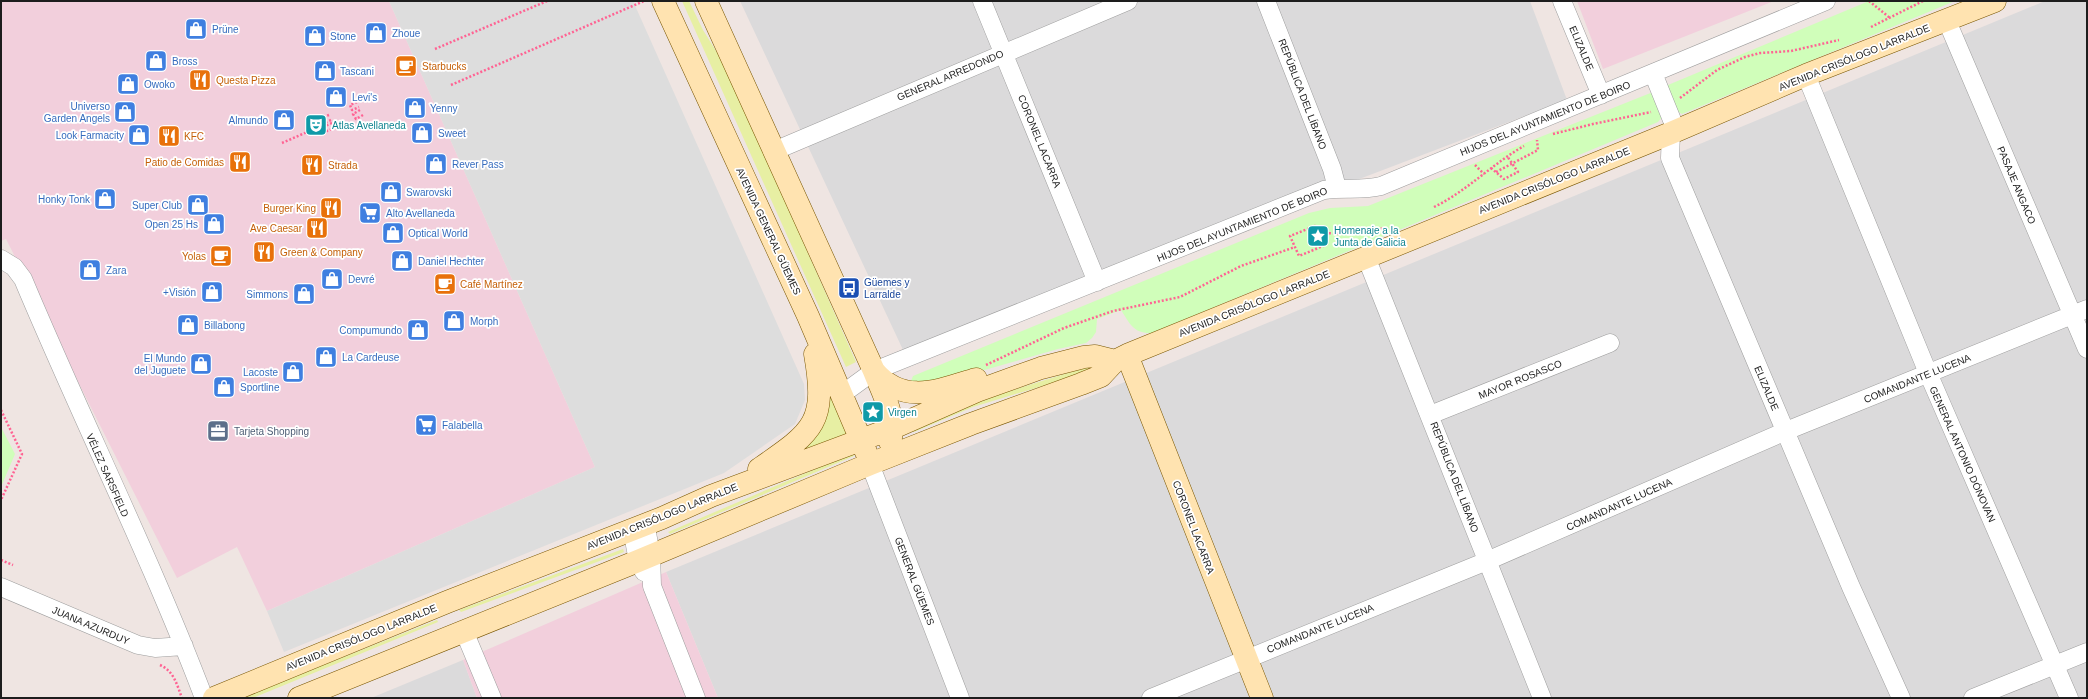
<svg xmlns="http://www.w3.org/2000/svg" width="2088" height="699" font-family="Arial,sans-serif">
<style>
.residential{fill:#dbdadb}
.commercial{fill:#f2cfdc}
.grass{fill:#e7efa3}
.park{fill:#d0feba}
.parking{fill:#ddd}
.lines{fill:none;stroke-linecap:round;stroke-linejoin:round}
.street-casing{stroke:#9e9e9e;stroke-width:19}
.secondary-casing{stroke:#785500;stroke-width:23}
.path{stroke:#ff6393;stroke-width:2.5;stroke-dasharray:2 2;stroke-linecap:butt}
.street{stroke:#fff;stroke-width:18}
.secondary{stroke:#ffe3b0;stroke-width:22}
.labels{text-anchor:middle;stroke-width:3.5;stroke-linejoin:round;paint-order:stroke}
.shop-label{font-size:10px;fill:#366cbe;stroke:#fff;text-anchor:start}
.street-label{font-size:10px;fill:#1d1d1d;stroke:#fff}
.food-label{font-size:10px;fill:#c56008;stroke:#fff;text-anchor:start}
.culture-label{font-size:10px;fill:#0d838f;stroke:#fff;text-anchor:start}
.transit-label{font-size:10px;fill:#164399;stroke:#fff;text-anchor:start}
.service-label{font-size:10px;fill:#4e5e75;stroke:#fff;text-anchor:start}
</style>
<rect width="100%" height="100%" fill="#efe5e2"/>
<path class="residential" d="M740,1H1530L1567,100L904,352Z
M2045,1H2087V698H718L666,572Z
M463,660L477,698H371Z"/>
<path class="commercial" d="M1,1H389L595,467L267,611L237,547L177,578L6,239L1,241Z
M1577,1H1774L1603,69Z
M666,572L718,698H477L463,660Z"/>
<path class="grass" d="M682,1H689L703,30L726,67L856,362L846,367Z
M1097,364L1098,369L973,407L914,432L910,430L971,403Z
M827,386L850,436L765,469Z
M863 412a9 9 0 1 1 18 0a9 9 0 1 1-18 0Z
M853,453L854,456L670,534L668,532Z
M623,549L624,552L461,612L459,610Z
M437,620L438,622L253,698H240Z"/>
<path class="park" d="M1869,1H1955L1682,114L1677,111L1667,87L1668,85Z
M1653,92L1663,116L1658,122L1152,333C1134,334 1130,324 1121,310L1097,319L1096,332L1092,338L1086,343L1058,349L928,386L911,381L913,376L1309,213L1330,208L1368,206Z
M1,427L15,454L1,487Z"/>
<path class="parking" d="M389,1H633L804,384L805,400L795,424L724,473L284,652L267,611L595,467Z"/>
<g class="lines">
<g class="street-casing">
<path id="street" d="M982,1L1097,282
M1266,1L1332,169L1337,188
M1562,1L1601,95
M1947,21L2087,349
M1653,73L1674,125L1671,133L1670,158L1851,587L1901,698
M1806,75L1928,373L2069,698
M774,151L1128,1
M1366,257L1542,698
M1,259L14,267L23,279C82,420 150,556 204,698
M841,395L874,371L1324,190C1344,187 1362,191 1381,186L1826,1
M1430,415L1610,343
M870,464L960,698
M645,523L651,554L652,586L696,698
M632,529L638,561L644,572
M1,587L138,645L155,648L184,646
M464,631L492,698
M1151,698L1487,561L1786,431L2087,309
M1973,698L2087,652"/>
</g>
<g class="secondary-casing">
<path id="secondary" d="M663,1L808,316L866,452
M706,1L874,371C883,394 897,418 890,442
M1127,355L1262,698
M874,371C903,406 939,390 976,379
M759,469C814,431 827,423 815,354
M214,698L447,602L662,518L711,496L893,428L977,391L1041,368L1084,357L1095,356L1115,361
M299,698L638,561L870,464L971,424L1081,384L1101,376L1115,361L1127,355L1671,133L1806,75L1995,1"/>
</g>
<path class="path" d="M1869,1L1890,18
M1871,27L1923,1
M435,49L547,1
M451,85L644,1
M1680,98L1717,70L1745,57L1760,53L1791,51L1839,40
M357,102L350,105L352,110L359,107
M360,110L353,114L356,119L363,115
M329,115L321,118L324,123L331,120
M332,123L325,126L327,131L334,128
M1553,134L1593,124L1651,112
M282,143L314,129
M1475,165L1484,174
M1491,168L1504,179L1518,172L1507,156
M1496,172L1538,150L1537,140
M1434,207C1467,191 1492,164 1524,146
M1315,226L1323,246L1299,256L1290,236Z
M1317,232C1339,235 1362,234 1384,228
M986,365L1064,328L1113,311L1180,297L1241,266L1295,247
M1,410L22,454L1,500
M1,560L13,565
M160,665C174,671 177,685 182,698"/>
<use href="#street" class="street"/>
<use href="#secondary" class="secondary"/>
</g>
<defs>
<g id="shop-square" transform="scale(1.15)"><rect x="-9" y="-9" width="18" height="18" rx="4" fill="#3f7fe0" stroke="#fff"/><path d="M-5-2.5h2.3a2.7 3.5 0 0 1 5.4 0H5L5.5 6h-11ZM-1.5-2.5h3a1.5 2.3 0 0 0-3 0Z" fill="#fff"/></g>
<g id="cafe-square" transform="scale(1.15)"><rect x="-9" y="-9" width="18" height="18" rx="4" fill="#e8710a" stroke="#fff"/><path d="M-5.5-4.5H6V0H3Q3 3.5 0 3.5H-2.5Q-5.5 3.5-5.5 0ZM3-3.2v2h1.7v-2ZM-6 4.5H4V6H-6Z" fill="#fff"/></g>
<g id="restaurant-square" transform="scale(1.15)"><rect x="-9" y="-9" width="18" height="18" rx="4" fill="#e8710a" stroke="#fff"/><path d="M-5-6h1v4h1v-4h1v4h1v-4h1v5L-1.5 .5V6h-2V.5L-5-1ZM5-6V6H3V1.5H1.5Q1.5-4 5-6Z" fill="#fff"/></g>
<g id="theatre-square" transform="scale(1.15)"><rect x="-9" y="-9" width="18" height="18" rx="4" fill="#0f9aa8" stroke="#fff"/><path d="M-5-5.5Q0-4 5-5.5V0Q5 5 0 6Q-5 5-5 0ZM-3.3-2.5H-1v1.5H-3.3ZM1-2.5H3.3v1.5H1ZM-2.8 1Q0 5.5 2.8 1Z" fill="#fff"/></g>
<g id="supermarket-square" transform="scale(1.15)"><rect x="-9" y="-9" width="18" height="18" rx="4" fill="#3f7fe0" stroke="#fff"/><path d="M-6-5.5h2.5l.6 2H6L4.5 2H-2.5L-4.4-4H-6ZM-1.5 3.2a1.3 1.3 0 1 0 .1 0ZM3 3.2a1.3 1.3 0 1 0 .1 0Z" fill="#fff"/></g>
<g id="sight-square" transform="scale(1.15)"><rect x="-9" y="-9" width="18" height="18" rx="4" fill="#0f9aa8" stroke="#fff"/><path d="M0-6L1.8-2.2L6-1.7L2.9 1.2L3.7 5.4L0 3.3L-3.7 5.4L-2.9 1.2L-6-1.7L-1.8-2.2Z" fill="#fff"/></g>
<g id="bus-square" transform="scale(1.15)"><rect x="-9" y="-9" width="18" height="18" rx="4" fill="#1a4fb4" stroke="#fff"/><path d="M-5-6H5V4H4V6H2V4H-2V6H-4V4H-5ZM-3.5-4V0h7V-4ZM-3.5 1.2v1.5H-2V1.2ZM2 1.2v1.5H3.5V1.2Z" fill="#fff"/></g>
<g id="office-square" transform="scale(1.15)"><rect x="-9" y="-9" width="18" height="18" rx="4" fill="#5c6f8a" stroke="#fff"/><path d="M-6-3h4V-5.5h4V-3h4V5H-6ZM-1-4.5V-3h2v-1.5ZM-6 0V1H6V0Z" fill="#fff"/></g>
</defs>
<g fill-rule="evenodd">
<use href="#shop-square" x="196" y="29"/>
<use href="#shop-square" x="376" y="33"/>
<use href="#shop-square" x="315" y="36"/>
<use href="#shop-square" x="156" y="61"/>
<use href="#cafe-square" x="406" y="66"/>
<use href="#shop-square" x="325" y="71"/>
<use href="#restaurant-square" x="200" y="80"/>
<use href="#shop-square" x="128" y="84"/>
<use href="#shop-square" x="336" y="97"/>
<use href="#shop-square" x="415" y="108"/>
<use href="#shop-square" x="125" y="112"/>
<use href="#shop-square" x="284" y="120"/>
<use href="#theatre-square" x="316" y="125"/>
<use href="#shop-square" x="422" y="133"/>
<use href="#shop-square" x="139" y="135"/>
<use href="#restaurant-square" x="169" y="136"/>
<use href="#restaurant-square" x="240" y="162"/>
<use href="#shop-square" x="436" y="164"/>
<use href="#restaurant-square" x="312" y="165"/>
<use href="#shop-square" x="391" y="192"/>
<use href="#shop-square" x="105" y="199"/>
<use href="#shop-square" x="198" y="205"/>
<use href="#restaurant-square" x="331" y="208"/>
<use href="#supermarket-square" x="370" y="213"/>
<use href="#shop-square" x="214" y="224"/>
<use href="#restaurant-square" x="317" y="228"/>
<use href="#shop-square" x="393" y="233"/>
<use href="#sight-square" x="1318" y="236"/>
<use href="#restaurant-square" x="264" y="252"/>
<use href="#cafe-square" x="221" y="256"/>
<use href="#shop-square" x="402" y="261"/>
<use href="#shop-square" x="90" y="270"/>
<use href="#shop-square" x="332" y="279"/>
<use href="#cafe-square" x="445" y="284"/>
<use href="#bus-square" x="849" y="288"/>
<use href="#shop-square" x="212" y="292"/>
<use href="#shop-square" x="304" y="294"/>
<use href="#shop-square" x="454" y="321"/>
<use href="#shop-square" x="188" y="325"/>
<use href="#shop-square" x="418" y="330"/>
<use href="#shop-square" x="326" y="357"/>
<use href="#shop-square" x="201" y="364"/>
<use href="#shop-square" x="293" y="372"/>
<use href="#shop-square" x="224" y="387"/>
<use href="#sight-square" x="873" y="412"/>
<use href="#supermarket-square" x="426" y="425"/>
<use href="#office-square" x="218" y="431"/>
</g>
<g class="labels">
<g class="shop-label">
<text x="212" y="33">Prüne</text>
<text x="392" y="37">Zhoue</text>
<text x="330" y="40">Stone</text>
<text x="172" y="65">Bross</text>
<text x="340" y="75">Tascani</text>
<text x="144" y="88">Owoko</text>
<text x="352" y="101">Levi's</text>
<text x="110" y="110" text-anchor="end">Universo<tspan x="110" dy="12">Garden Angels</tspan></text>
<text x="430" y="112">Yenny</text>
<text x="268" y="124" text-anchor="end">Almundo</text>
<text x="438" y="137">Sweet</text>
<text x="124" y="139" text-anchor="end">Look Farmacity</text>
<text x="452" y="168">Rever Pass</text>
<text x="406" y="196">Swarovski</text>
<text x="90" y="203" text-anchor="end">Honky Tonk</text>
<text x="182" y="209" text-anchor="end">Super Club</text>
<text x="386" y="217">Alto Avellaneda</text>
<text x="198" y="228" text-anchor="end">Open 25 Hs</text>
<text x="408" y="237">Optical World</text>
<text x="418" y="265">Daniel Hechter</text>
<text x="106" y="274">Zara</text>
<text x="348" y="283">Devré</text>
<text x="196" y="296" text-anchor="end">+Visión</text>
<text x="288" y="298" text-anchor="end">Simmons</text>
<text x="470" y="325">Morph</text>
<text x="204" y="329">Billabong</text>
<text x="402" y="334" text-anchor="end">Compumundo</text>
<text x="342" y="361">La Cardeuse</text>
<text x="186" y="362" text-anchor="end">El Mundo<tspan x="186" dy="12">del Juguete</tspan></text>
<text x="278" y="376" text-anchor="end">Lacoste</text>
<text x="240" y="391">Sportline</text>
<text x="442" y="429">Falabella</text>
</g>
<g class="street-label">
<text transform="translate(1582 48) rotate(67)" y="4">ELIZALDE</text>
<text transform="translate(1854 57) rotate(-22)" y="4">AVENIDA CRISÓLOGO LARRALDE</text>
<text transform="translate(950 75) rotate(-23)" y="4">GENERAL ARREDONDO</text>
<text transform="translate(1303 94) rotate(69)" y="4">REPÚBLICA DEL LÍBANO</text>
<text transform="translate(1545 118) rotate(-22)" y="4">HIJOS DEL AYUNTAMIENTO DE BOIRO</text>
<text transform="translate(1040 141) rotate(68)" y="4">CORONEL LACARRA</text>
<text transform="translate(1554 180) rotate(-22)" y="4">AVENIDA CRISÓLOGO LARRALDE</text>
<text transform="translate(2017 185) rotate(67)" y="4">PASAJE ANGACO</text>
<text transform="translate(1242 224) rotate(-22)" y="4">HIJOS DEL AYUNTAMIENTO DE BOIRO</text>
<text transform="translate(769 231) rotate(65)" y="4">AVENIDA GENERAL GÜEMES</text>
<text transform="translate(1254 303) rotate(-22)" y="4">AVENIDA CRISÓLOGO LARRALDE</text>
<text transform="translate(1917 378) rotate(-22)" y="4">COMANDANTE LUCENA</text>
<text transform="translate(1520 379) rotate(-22)" y="4">MAYOR ROSASCO</text>
<text transform="translate(1767 388) rotate(67)" y="4">ELIZALDE</text>
<text transform="translate(1963 454) rotate(66)" y="4">GENERAL ANTONIO DÓNOVAN</text>
<text transform="translate(108 475) rotate(66)" y="4">VÉLEZ SARSFIELD</text>
<text transform="translate(1455 477) rotate(69)" y="4">REPÚBLICA DEL LÍBANO</text>
<text transform="translate(1619 504) rotate(-24)" y="4">COMANDANTE LUCENA</text>
<text transform="translate(662 516) rotate(-22)" y="4">AVENIDA CRISÓLOGO LARRALDE</text>
<text transform="translate(1194 527) rotate(69)" y="4">CORONEL LACARRA</text>
<text transform="translate(915 581) rotate(69)" y="4">GENERAL GÜEMES</text>
<text transform="translate(91 625) rotate(23)" y="4">JUANA AZURDUY</text>
<text transform="translate(1320 628) rotate(-22)" y="4">COMANDANTE LUCENA</text>
<text transform="translate(361 637) rotate(-22)" y="4">AVENIDA CRISÓLOGO LARRALDE</text>
</g>
<g class="food-label">
<text x="422" y="70">Starbucks</text>
<text x="216" y="84">Questa Pizza</text>
<text x="184" y="140">KFC</text>
<text x="224" y="166" text-anchor="end">Patio de Comidas</text>
<text x="328" y="169">Strada</text>
<text x="316" y="212" text-anchor="end">Burger King</text>
<text x="302" y="232" text-anchor="end">Ave Caesar</text>
<text x="280" y="256">Green &amp; Company</text>
<text x="206" y="260" text-anchor="end">Yolas</text>
<text x="460" y="288">Café Martínez</text>
</g>
<g class="culture-label">
<text x="332" y="129">Atlas Avellaneda</text>
<text x="1334" y="234">Homenaje a la<tspan x="1334" dy="12">Junta de Galicia</tspan></text>
<text x="888" y="416">Virgen</text>
</g>
<g class="transit-label">
<text x="864" y="286">Güemes y<tspan x="864" dy="12">Larralde</tspan></text>
</g>
<g class="service-label">
<text x="234" y="435">Tarjeta Shopping</text>
</g>
</g>
<rect width="2088" height="699" fill="none" stroke="#1d1d1d" stroke-width="4"/>
</svg>
